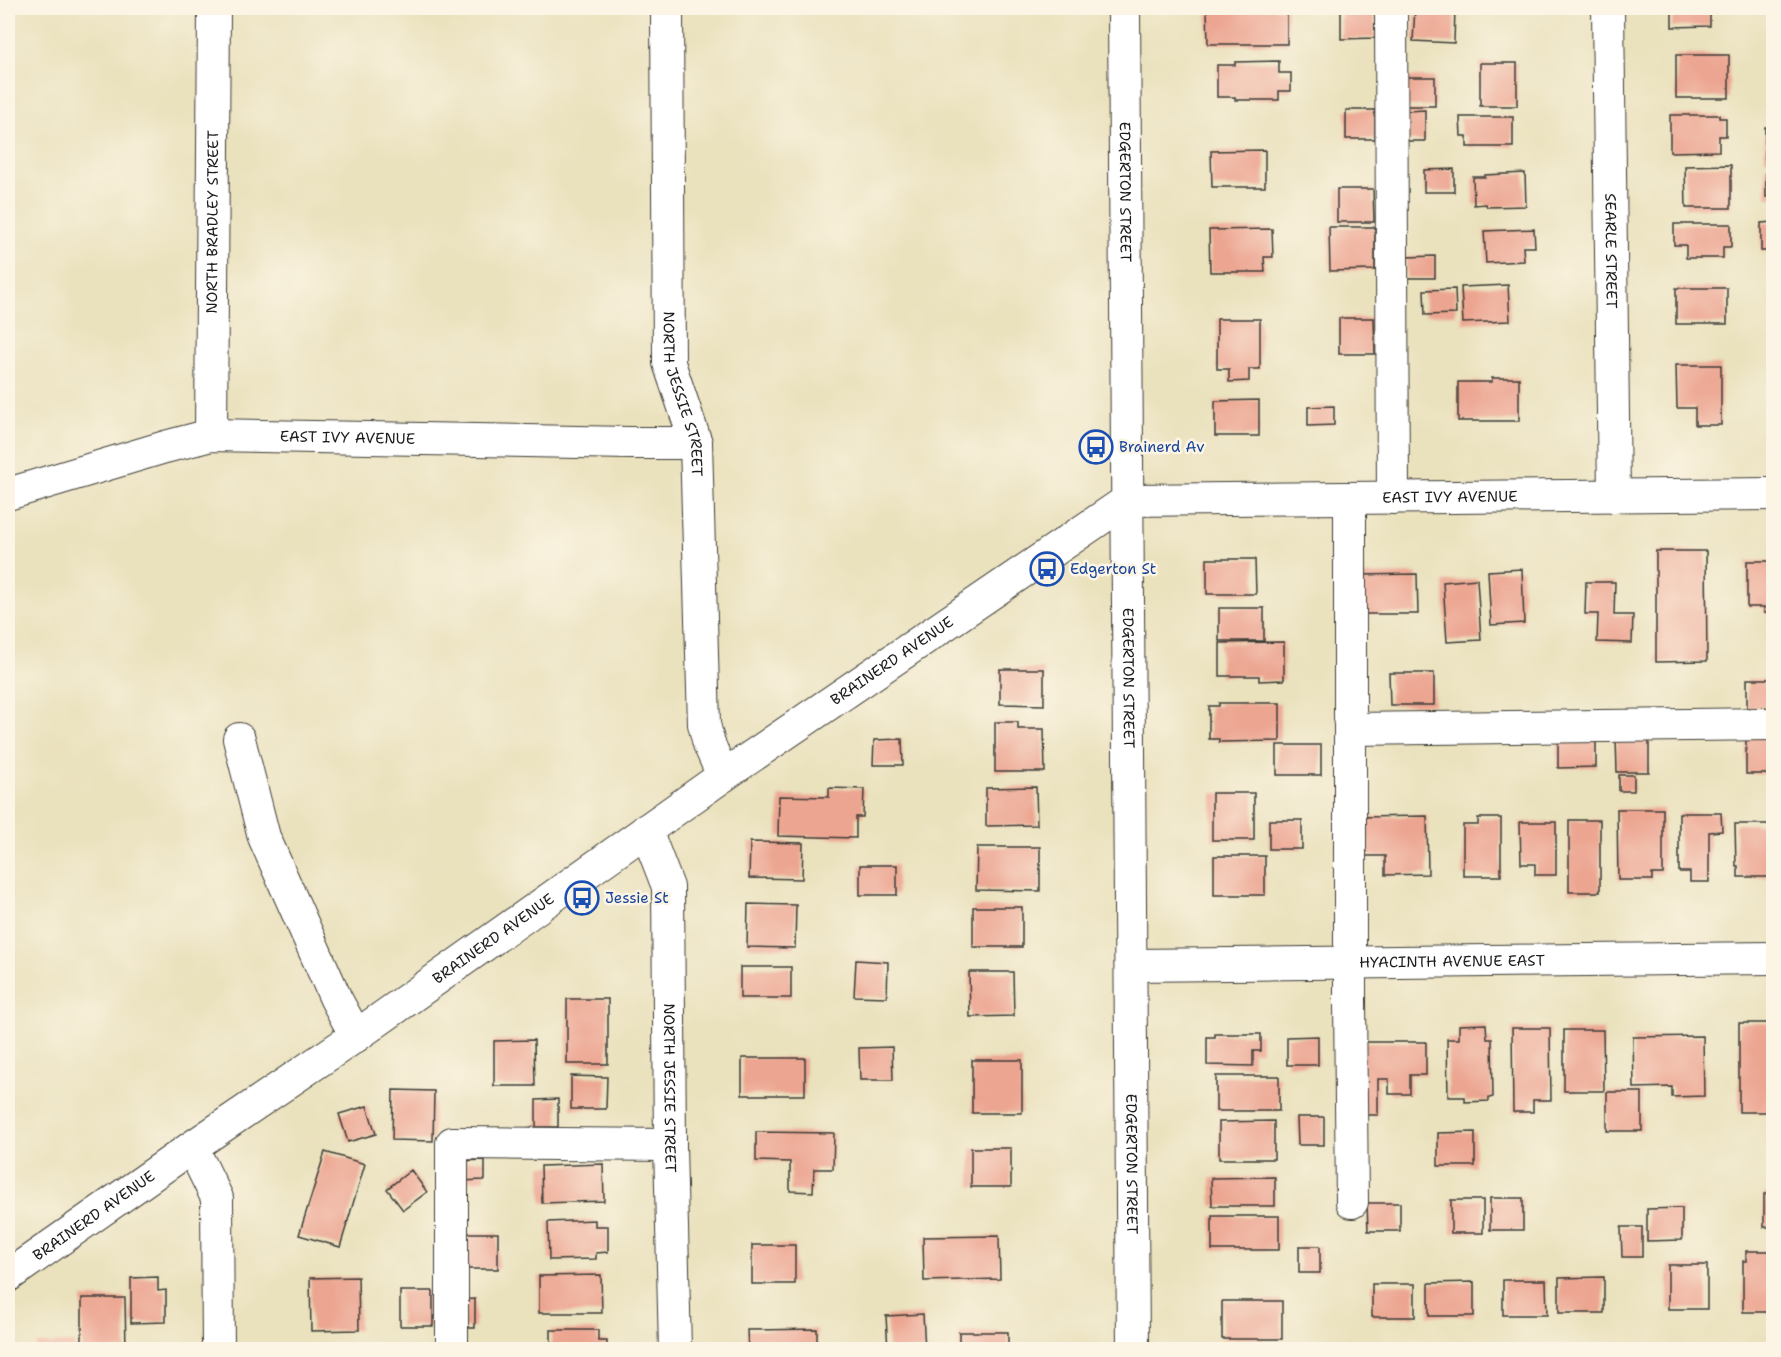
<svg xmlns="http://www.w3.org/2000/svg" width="1781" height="1357" font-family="'Shantell Sans',sans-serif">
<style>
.building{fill:#eca591}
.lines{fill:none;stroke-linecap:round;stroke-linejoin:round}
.minor-casing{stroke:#3b3a34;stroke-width:34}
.minor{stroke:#fff;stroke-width:32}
.labels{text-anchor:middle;stroke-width:5;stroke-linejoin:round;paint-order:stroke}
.street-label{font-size:15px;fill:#1c1c1c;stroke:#fcf5e5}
.transit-label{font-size:15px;fill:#164399;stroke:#fcf5e5;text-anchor:start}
</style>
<rect width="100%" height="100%" fill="#fcf5e5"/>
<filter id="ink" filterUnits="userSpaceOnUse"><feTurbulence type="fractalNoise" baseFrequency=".0167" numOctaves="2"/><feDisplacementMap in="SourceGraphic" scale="12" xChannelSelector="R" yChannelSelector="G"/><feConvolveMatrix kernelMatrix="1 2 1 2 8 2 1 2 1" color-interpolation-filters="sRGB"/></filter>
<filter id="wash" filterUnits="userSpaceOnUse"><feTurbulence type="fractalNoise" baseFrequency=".008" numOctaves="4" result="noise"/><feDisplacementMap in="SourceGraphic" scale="24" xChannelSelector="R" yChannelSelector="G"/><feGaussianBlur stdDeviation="1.35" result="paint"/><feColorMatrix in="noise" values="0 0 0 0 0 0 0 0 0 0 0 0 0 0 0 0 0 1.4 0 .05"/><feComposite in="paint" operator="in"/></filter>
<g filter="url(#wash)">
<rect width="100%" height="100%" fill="#eae1bd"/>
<g id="blocks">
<path class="building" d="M1207,8H1287V44H1208Z
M1341,8H1375V38L1341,39Z
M1415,8H1455L1454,43L1413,41Z
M1672,8H1710V26L1672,27Z
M1676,55H1729V98H1676Z
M1279,61V73H1291V91H1279V100H1235V97H1217V65H1235V62Z
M1480,63H1517V106H1480Z
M1406,77H1435V106H1406Z
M1346,110H1375V139H1346Z
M1425,110V141H1406V111Z
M1670,115H1719V118H1726V136H1719V151L1670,152Z
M1460,117H1513V147H1467V136H1461Z
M1765,127H1774V159H1765Z
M1265,150V187H1212L1211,151Z
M1731,165V208H1686L1685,166Z
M1766,166H1774V197H1766Z
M1454,169V192H1424V170Z
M1525,173L1526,206L1487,207L1486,204L1474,205L1473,177H1485V175Z
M1337,189H1373L1374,222H1337Z
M1774,222V251H1761V223Z
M1674,224H1731V247H1723V258H1686V245H1674Z
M1329,227H1375V270L1330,271Z
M1272,229L1273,257H1264L1265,272H1210L1209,230Z
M1534,229L1535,247H1523L1524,261L1486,263L1484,231Z
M1435,256V278H1406V257Z
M1508,285L1510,321L1463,323L1461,287Z
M1676,288H1727V324H1676Z
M1455,289L1456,314L1425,315L1424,290Z
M1339,318H1374L1375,354H1339Z
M1217,319H1260V369H1249V381L1229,382V369H1217Z
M1676,365H1721V425H1695V408H1677Z
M1492,378H1519V421H1458V382H1492Z
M1259,400V436H1215V401Z
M1334,406V425L1308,426V407Z
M1656,551H1706L1707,661L1656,662Z
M1207,559H1255L1256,594H1207Z
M1747,561H1774V613H1764V607H1747Z
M1522,569L1524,623L1491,625L1488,571Z
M1417,574L1418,614H1359V575Z
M1477,579L1481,640L1447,642L1443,582Z
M1586,582H1615L1614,615H1633L1632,643L1597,642L1598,614H1585Z
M1219,608H1264V641H1219Z
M1284,642V680L1259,681V676H1220V643Z
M1000,669H1044V705L1000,704Z
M1389,673H1434V705H1390Z
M1747,679H1774V708H1747Z
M1219,703H1280V741L1219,742V739H1209V706H1219Z
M995,722H1018V729H1044L1045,772H995Z
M1746,734H1774V774H1746Z
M1558,735H1596V767L1558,768Z
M1616,737H1649V772H1617Z
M902,739L903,765H873L874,740Z
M1277,745H1321V775H1277Z
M1619,775H1634V791H1619Z
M1036,787L1037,825L986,826V788Z
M829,788L864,789L863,817H856V838L778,836L779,796L829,797Z
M1212,793H1254V840H1212Z
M1617,809H1663V874H1652V880H1618Z
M1679,813H1721L1722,831L1709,832V882H1690V872H1679Z
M1427,816L1428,874L1385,875V856H1358L1357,817Z
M1478,818H1501V876H1463V825H1478Z
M1269,820H1302V849H1269Z
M1569,820H1600V892H1569Z
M1520,822H1556V875H1535V864H1521Z
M1735,824H1774V866H1772V877H1738V866H1736Z
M750,842L803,843L802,879L749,878Z
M977,847H1040V891L976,890Z
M1214,856H1265V895H1214Z
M860,865H897V895H860Z
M748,904L796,905L795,948L747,947Z
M973,907H1022V947H973Z
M856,960L888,962L887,997L854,996Z
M740,967H791V998H740Z
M969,972H1013L1014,1016L970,1017Z
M567,999H608V1064H567Z
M1739,1023H1774V1112H1739Z
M1486,1024L1487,1039H1492L1493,1097L1489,1098V1101L1465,1102V1097H1448L1447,1039H1459V1025Z
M1512,1028H1550L1551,1100H1533V1112H1513Z
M1564,1030H1603L1604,1091H1564Z
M1215,1034H1261V1051H1253V1066L1207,1065V1037H1215Z
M1318,1036V1065H1287V1037Z
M1703,1036L1704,1096L1672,1097V1087L1634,1088L1633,1037Z
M534,1040L535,1086H494V1041Z
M1357,1042H1426V1075H1410V1094H1389V1079H1378V1115H1358Z
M892,1047L893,1080H860L859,1048Z
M742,1058H805V1095H742Z
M972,1060H1022V1113H972Z
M571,1076L607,1077L606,1109H571Z
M1216,1076H1279V1111H1216Z
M393,1090L434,1091L433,1141L392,1140Z
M1607,1092H1642V1131H1607Z
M558,1099V1127H536V1100Z
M367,1106L376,1134L348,1142L339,1114Z
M1297,1117H1324V1145H1298Z
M1274,1121V1159H1219V1122Z
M756,1132L834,1133L833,1169H814L813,1192L790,1191V1162L756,1161Z
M1475,1132V1166H1438V1133Z
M971,1148H1011V1187H971Z
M325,1152L365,1164L340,1247L299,1235Z
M485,1160V1180L459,1181V1161Z
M603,1164L604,1201L542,1203L541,1166Z
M411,1170L427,1192L403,1210L387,1189Z
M1275,1177V1206H1212L1211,1178Z
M1764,1194H1774V1227H1764Z
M1490,1198H1523V1230H1490Z
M1451,1200H1483V1233H1451Z
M1367,1203H1400V1231H1368Z
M1682,1208V1240L1647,1241V1209Z
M1212,1216H1279V1250H1212Z
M595,1220V1226H608V1252L596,1253V1259L549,1260L548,1222Z
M1621,1227H1642V1257H1622Z
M465,1233H498V1269H465Z
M999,1236L1000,1279L924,1281L923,1237Z
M752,1245H795V1284H752Z
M1299,1246H1320V1273H1299Z
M1746,1251H1774V1312H1743V1261H1746Z
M1668,1265H1707V1309H1668Z
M601,1275L602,1313H539V1276Z
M158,1277V1291L166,1290V1322L131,1323V1278Z
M358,1277L359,1330L311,1331L310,1278Z
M1604,1277V1313H1559V1278Z
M1503,1280H1546L1547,1315H1503Z
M1474,1282V1316H1429V1283Z
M1372,1284H1415V1317H1372Z
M400,1291H433V1326H400Z
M82,1298H125L126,1350H82Z
M475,1299V1328H458V1300Z
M1222,1301H1282V1339H1222Z
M923,1314L925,1350H888L886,1316Z
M817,1329V1350H748L747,1330Z
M551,1330H598V1341H607V1350H551Z
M959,1332H1008V1350H959Z
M75,1343V1350H36V1344Z"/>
</g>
</g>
<g filter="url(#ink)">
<use href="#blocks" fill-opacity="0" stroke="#3b3a34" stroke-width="1.5"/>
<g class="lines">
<g class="minor-casing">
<g id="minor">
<path id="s1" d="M667,8L669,363L696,443L704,724L709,744L723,776"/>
<path id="s2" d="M1124,8L1133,1350"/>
<path d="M1391,8L1393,498"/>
<path id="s3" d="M1608,8L1614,496"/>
<path id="s4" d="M211,435L214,8"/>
<path id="s5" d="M8,494L165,447L211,435L629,443H696"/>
<path d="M1350,498V1000L1352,1202"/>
<path id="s6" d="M1128,500L1774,494"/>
<path d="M1350,729L1774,724"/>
<path d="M239,739L264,837L336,999L356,1036"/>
<path id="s7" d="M646,830L668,887L670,1145L675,1350"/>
<path id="s8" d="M1131,965L1774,958"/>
<path d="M192,1147L217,1198L218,1350"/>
<path id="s9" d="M8,1276L192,1147L356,1036L723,776L1128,500"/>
<path d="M452,1350V1143L670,1145"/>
</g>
</g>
<use href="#minor" class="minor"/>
</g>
</g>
<defs>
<g id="bus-ring" transform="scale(1.725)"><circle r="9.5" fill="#fcf5e5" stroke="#1a4fb4" stroke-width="1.5"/><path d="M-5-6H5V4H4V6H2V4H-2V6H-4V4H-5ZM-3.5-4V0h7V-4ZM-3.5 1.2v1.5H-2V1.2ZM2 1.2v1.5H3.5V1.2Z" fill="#1a4fb4"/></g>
</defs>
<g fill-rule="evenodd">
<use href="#bus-ring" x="1096" y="447"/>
<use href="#bus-ring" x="1047" y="569"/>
<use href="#bus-ring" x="582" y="898"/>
</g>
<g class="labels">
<g class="street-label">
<text dy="5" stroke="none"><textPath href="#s2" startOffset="184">EDGERTON STREET</textPath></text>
<text dy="5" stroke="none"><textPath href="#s4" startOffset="213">NORTH BRADLEY STREET</textPath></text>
<text dy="5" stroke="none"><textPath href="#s3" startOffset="243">SEARLE STREET</textPath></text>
<text dy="5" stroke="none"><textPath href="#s1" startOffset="388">NORTH JESSIE STREET</textPath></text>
<text dy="5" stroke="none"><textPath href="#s5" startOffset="348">EAST IVY AVENUE</textPath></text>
<text dy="5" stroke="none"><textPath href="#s6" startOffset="322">EAST IVY AVENUE</textPath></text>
<text dy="5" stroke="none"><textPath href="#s9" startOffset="1077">BRAINERD AVENUE</textPath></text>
<text dy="5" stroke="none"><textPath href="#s2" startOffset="670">EDGERTON STREET</textPath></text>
<text dy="5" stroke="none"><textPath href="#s9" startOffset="591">BRAINERD AVENUE</textPath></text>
<text dy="5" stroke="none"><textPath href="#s8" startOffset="321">HYACINTH AVENUE EAST</textPath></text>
<text dy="5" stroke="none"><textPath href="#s7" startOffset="262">NORTH JESSIE STREET</textPath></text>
<text dy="5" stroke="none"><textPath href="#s2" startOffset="1156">EDGERTON STREET</textPath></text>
<text dy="5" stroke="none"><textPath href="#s9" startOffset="105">BRAINERD AVENUE</textPath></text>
</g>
<g class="transit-label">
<text x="1119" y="452">Brainerd Av</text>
<text x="1070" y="574">Edgerton St</text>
<text x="605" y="903">Jessie St</text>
</g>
</g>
<rect width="1781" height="1357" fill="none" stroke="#fcf5e5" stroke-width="30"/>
</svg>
